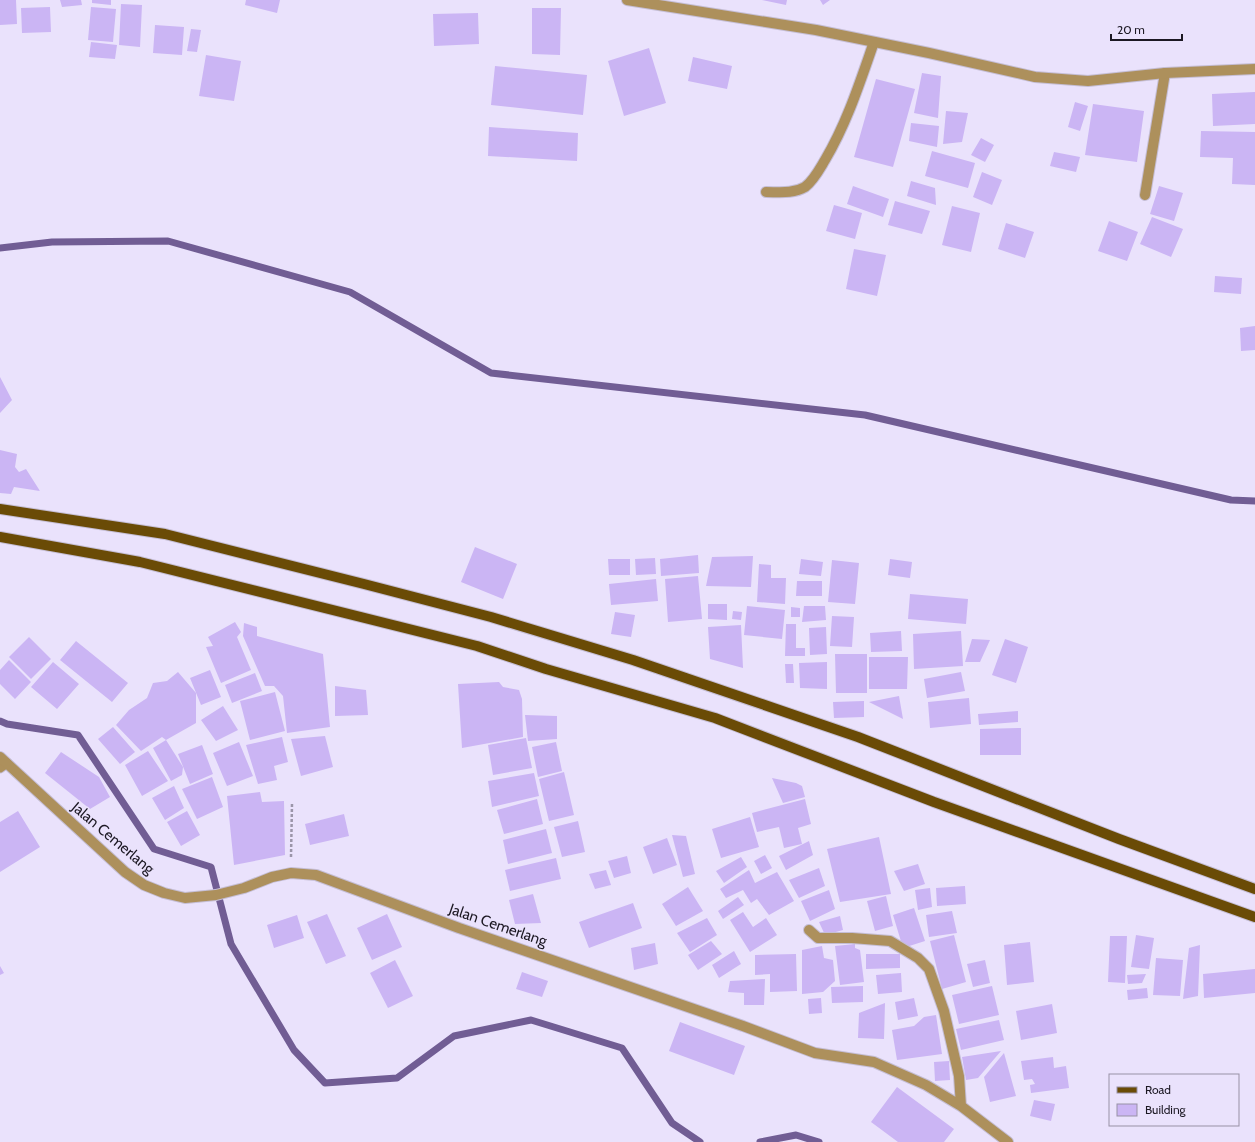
<svg xmlns="http://www.w3.org/2000/svg" width="1255" height="1142" font-family="Cabin,sans-serif">
<style>
.lines{fill:none;stroke-linecap:round;stroke-linejoin:round}
.stream{stroke:#715d94;stroke-width:7}
.building{fill:#cbb5f4}
.service-casing{stroke:#c5bed5;stroke-width:11}
.minor-casing{stroke:#c5bed5;stroke-width:12}
.tertiary-casing{stroke:#c5bed5;stroke-width:12}
.primary-casing{stroke:#c5bed5;stroke-width:12}
.path{stroke:#9b95a9;stroke-width:2.5;stroke-dasharray:3 2;stroke-linecap:butt}
.service{stroke:#ad905c;stroke-width:9}
.minor{stroke:#ad905c;stroke-width:10}
.tertiary{stroke:#ad905c;stroke-width:10}
.primary{stroke:#6a4b06;stroke-width:10}
.labels{text-anchor:middle;stroke-width:3;stroke-linejoin:round;paint-order:stroke}
.street-label{font-size:15px;fill:#1c1823;stroke:#eae2fc}
</style>
<rect width="100%" height="100%" fill="#eae2fc"/>
<g class="lines">
<path class="stream" d="M0,248L52,242L168,241L350,292L491,373L865,415L1231,500L1255,501
M0,721L7,724L78,735L154,849L211,867L231,944L294,1050L325,1083L397,1078L454,1036L531,1020L622,1048L672,1123L700,1142
M760,1142L796,1135L819,1142"/>
</g>
<path class="building" d="M0,0H16L17,24L0,25Z
M60,0H81L82,5L62,7Z
M92,0H111V5L92,3Z
M246,0H280L277,13L245,5Z
M762,0H787L786,5Z
M820,0H830L823,5Z
M121,4L142,5L140,47L119,45Z
M50,7L51,32L22,33L21,8Z
M91,7L116,9L113,42L88,40Z
M532,8H561L560,55L532,54Z
M478,13L479,44L434,46L433,14Z
M155,25L184,27L182,55L153,53Z
M191,29L201,30L197,52L187,51Z
M91,42L117,45L115,59L89,57Z
M649,48L666,103L624,116L608,61Z
M206,55L241,61L234,101L199,96Z
M693,57L732,66L727,89L688,81Z
M495,66L587,75L583,115L491,105Z
M922,73L941,76L938,118L914,113Z
M876,79L915,89L893,167L854,157Z
M1255,92V124L1213,126L1212,94Z
M1075,102L1088,106L1080,131L1068,127Z
M1093,104L1144,111L1137,162L1085,155Z
M946,111L968,113L962,142L943,144Z
M911,123L939,126L937,147L909,141Z
M489,127L578,133L577,161L488,156Z
M1201,131L1255,132V185L1232,184L1233,158L1200,157Z
M981,138L994,145L985,162L971,155Z
M932,151L975,163L968,188L925,176Z
M1054,152L1080,157L1076,172L1050,166Z
M982,172L1002,180L992,205L973,197Z
M911,181L935,188L936,205L907,196Z
M853,186L889,199L883,217L847,204Z
M1159,186L1183,193L1174,221L1150,214Z
M895,201L930,211L922,234L888,225Z
M834,205L862,213L855,239L826,231Z
M952,206L980,213L971,252L942,245Z
M1152,217L1183,229L1171,257L1140,244Z
M1109,221L1138,232L1127,261L1098,251Z
M1006,223L1034,232L1025,258L998,249Z
M854,249L886,255L877,296L846,289Z
M1215,276L1242,278L1241,294L1214,292Z
M1255,326V350L1241,351L1240,328Z
M0,377L12,400L0,413Z
M0,450L17,454L15,467L19,472L26,469L40,491L14,487L11,494L0,493Z
M475,547L517,564L503,599L461,582Z
M698,555L699,573L661,576L660,559Z
M753,556L751,587L706,586L712,557Z
M655,558L656,574L636,575L635,559Z
M608,559H630V575H609Z
M801,559L823,562L821,576L799,574Z
M890,559L912,562L910,578L888,575Z
M832,560L859,563L855,604L828,602Z
M759,564L771,565V578H786L785,604L757,602Z
M698,576L702,619L668,622L665,579Z
M656,579L658,601L611,605L609,584Z
M797,581H822V596H796Z
M910,594L968,599L966,624L908,619Z
M708,604H727V620L708,619Z
M747,606L785,610L782,639L744,635Z
M804,606H825L826,620L802,622Z
M791,607L800,608V617H791Z
M733,611L742,612L741,620L732,619Z
M615,612L635,615L631,637L611,634Z
M832,616L854,617L852,647L830,646Z
M235,622L241,632L237,637L251,670L221,683L206,647L213,646L208,637Z
M244,623L257,627V636L323,654L330,727L287,733L283,696L274,686H265L243,636Z
M786,624H796V648H805V656H785Z
M741,625L743,668L710,659L708,627Z
M826,627L827,654L810,655L809,628Z
M901,631L902,651L871,652L870,633Z
M961,631L963,666L914,669L913,634Z
M29,637L51,659L31,679L9,657Z
M972,639L990,640L980,662H965Z
M1005,639L1028,647L1016,683L992,675Z
M76,641L128,683L112,702L60,660Z
M835,654H867V693H836Z
M869,657H908L907,689H869Z
M9,660L31,682L15,699L0,684V670Z
M53,662L79,684L57,709L31,687Z
M827,662V689L800,688L799,663Z
M785,664H793L794,683H786Z
M210,670L221,697L201,705L190,678Z
M178,672L196,693V723L166,740L162,737L141,751L116,725L129,710L147,698L153,683L167,681Z
M961,672L965,691L927,698L924,679Z
M255,673L262,691L232,703L225,685Z
M499,682L503,687L519,690L522,699L523,737L462,748L458,684Z
M335,686L366,690L368,715L335,716Z
M275,692L285,731L250,740L240,701Z
M899,696L903,719L869,702Z
M969,698L971,724L930,728L928,702Z
M864,701V717L834,718L833,702Z
M223,706L238,730L216,741L201,720Z
M1018,711V722L979,725L978,714Z
M525,715L557,716V739L528,741Z
M113,727L135,752L120,764L98,739Z
M1021,728V755H980V729Z
M325,736L333,767L301,776L291,739Z
M282,737L288,762L274,766L277,780L258,784L246,745Z
M526,738L532,768L493,775L488,745Z
M166,740L183,767L182,775L171,781L153,748Z
M239,742L253,776L227,786L213,753Z
M556,742L562,771L538,777L532,747Z
M202,745L213,774L190,784L178,754Z
M148,751L168,781L142,796L125,765Z
M61,752L99,777L110,797L90,809L45,773Z
M564,772L574,815L549,821L539,779Z
M534,773L539,796L492,807L488,781Z
M212,777L223,807L197,819L182,789Z
M772,778L796,783L802,786L805,797L783,803Z
M174,786L184,808L165,820L152,798Z
M260,792L262,802L284,801L285,855L234,865L227,796Z
M537,799L543,824L504,834L497,810Z
M805,799L811,824L798,828L802,844L784,848L779,827L757,832L752,813Z
M18,811L40,847L0,872V822Z
M187,811L200,835L181,846L167,822Z
M344,814L349,836L310,845L305,824Z
M750,817L759,847L721,858L712,829Z
M578,821L585,852L562,857L554,827Z
M546,829L552,853L508,864L503,840Z
M672,835L686,836L695,874L683,877Z
M879,837L891,894L840,902L827,849Z
M667,838L677,865L653,874L643,847Z
M809,841L813,855L786,870L779,856Z
M765,855L772,868L761,874L754,861Z
M627,856L631,873L614,878L608,861Z
M741,857L747,867L724,883L716,871Z
M556,858L561,879L510,891L505,870Z
M918,864L925,884L904,891L894,871Z
M819,868L825,886L799,898L789,880Z
M606,870L611,885L595,889L589,874Z
M749,870L755,883L777,872L794,901L769,915L757,899L751,903L743,890L726,898L720,889Z
M965,886L966,904L937,906L936,888Z
M688,887L703,911L676,926L662,904Z
M930,888L932,907L918,910L915,890Z
M829,890L835,909L810,921L801,901Z
M533,894L541,923L515,924L509,900Z
M886,896L893,926L875,931L867,901Z
M738,897L744,905L723,919L718,911Z
M633,903L642,928L589,948L579,922Z
M914,908L925,941L903,948L893,915Z
M952,911L957,933L929,937L926,915Z
M743,912L753,927L766,918L777,935L750,952L730,920Z
M327,914L346,956L326,964L307,922Z
M387,914L402,947L372,960L357,928Z
M297,915L304,938L274,948L267,925Z
M840,916L843,930L825,935L819,922Z
M707,918L717,935L690,952L677,933Z
M954,935L966,982L942,989L930,941Z
M1136,935L1154,938L1149,969L1131,967Z
M1110,936H1127L1125,983L1108,982Z
M711,941L722,954L698,970L688,955Z
M1030,942L1034,982L1007,985L1004,945Z
M655,943L658,964L634,970L631,948Z
M855,944V948L860,950L864,982L840,985L835,946Z
M1200,945L1198,996L1183,999L1189,948Z
M822,946L824,958L833,960L835,981L823,992L802,994V950Z
M734,951L741,964L719,978L712,965Z
M796,954L797,991L770,992V974L755,975V955Z
M866,954H900V968L866,969Z
M1156,958L1183,960L1180,996L1153,995Z
M395,960L413,996L388,1008L370,973Z
M985,960L990,983L973,987L967,964Z
M0,966L4,973L0,975Z
M1255,969V993L1204,998L1203,974Z
M522,972L548,981L542,997L516,989Z
M901,973L902,992L878,994L876,975Z
M1146,974L1142,983L1128,984L1127,975Z
M765,979L764,1005H744V993L728,992L730,981Z
M863,986V1002L832,1003L831,987Z
M992,986L999,1015L959,1024L952,995Z
M1147,988L1148,998L1128,1000L1127,990Z
M821,998L822,1013L809,1014L808,999Z
M914,998L918,1016L898,1020L895,1002Z
M885,1003L884,1039L858,1038L859,1013Z
M1052,1004L1057,1033L1021,1040L1016,1011Z
M936,1015L942,1054L897,1060L892,1030L914,1026L924,1017Z
M999,1020L1004,1040L961,1050L956,1029Z
M680,1022L745,1046L734,1075L669,1051Z
M1001,1051L978,1078L966,1080L962,1057Z
M1004,1053L1016,1096L990,1102L984,1077Z
M1053,1057L1054,1068L1066,1066L1069,1088L1031,1093L1030,1085L1035,1084L1032,1079L1024,1080L1021,1061Z
M949,1061L950,1080L935,1081L934,1062Z
M897,1087L954,1129L944,1142H898L871,1122Z
M1034,1100L1055,1104L1051,1121L1030,1116Z"/>
<g class="lines">
<g class="service-casing">
<path id="service" d="M0,768L7,763"/>
</g>
<g class="minor-casing">
<path id="minor" d="M766,192C779,192 793,194 805,187C814,180 819,170 825,160C847,123 860,82 874,42
M1145,195L1165,73
M0,757L125,872L144,885L164,893L185,898L216,895L244,888L272,877L291,873L316,875L459,928L743,1026L815,1053L874,1062L926,1085L961,1106L1008,1142
M809,930L818,938H852L890,941L918,958L929,969L944,1011L959,1076L961,1106"/>
</g>
<g class="tertiary-casing">
<path id="tertiary" d="M627,0L816,30L929,53L1035,77L1088,81L1165,73L1255,69"/>
</g>
<g class="primary-casing">
<path id="primary" d="M0,509L165,534L364,584L491,617L633,660L858,737L1119,839L1255,889
M0,537L140,562L477,646L546,669L715,718L934,802L1255,917"/>
</g>
<path class="path" d="M291,857L292,804"/>
<use href="#service" class="service"/>
<use href="#minor" class="minor"/>
<use href="#tertiary" class="tertiary"/>
<use href="#primary" class="primary"/>
</g>
<g class="labels">
<g class="street-label">
<text transform="translate(113 838) rotate(40)" y="5">Jalan Cemerlang</text>
<text transform="translate(498 925) rotate(19)" y="5">Jalan Cemerlang</text>
</g>
</g>
<rect x="1109" y="1074" width="130" height="52" fill="#eae2fc" stroke="#9891a5"/>
<rect x="1117" y="1087" width="20" height="6" fill="#6a4b06" stroke="#9891a5"/>
<text x="1145" y="1094" font-size="12" fill="#1c1823">Road</text>
<rect x="1117" y="1104" width="20" height="12" fill="#cbb5f4" stroke="#9891a5"/>
<text x="1145" y="1114" font-size="12" fill="#1c1823">Building</text>
<path d="M1111 34v6h71v-6" fill="none" stroke="#1c1823" stroke-width="2"/>
<text x="1117" y="34" font-size="12" fill="#1c1823" stroke="#eae2fc" stroke-width="3" paint-order="stroke">20 m</text>
</svg>
